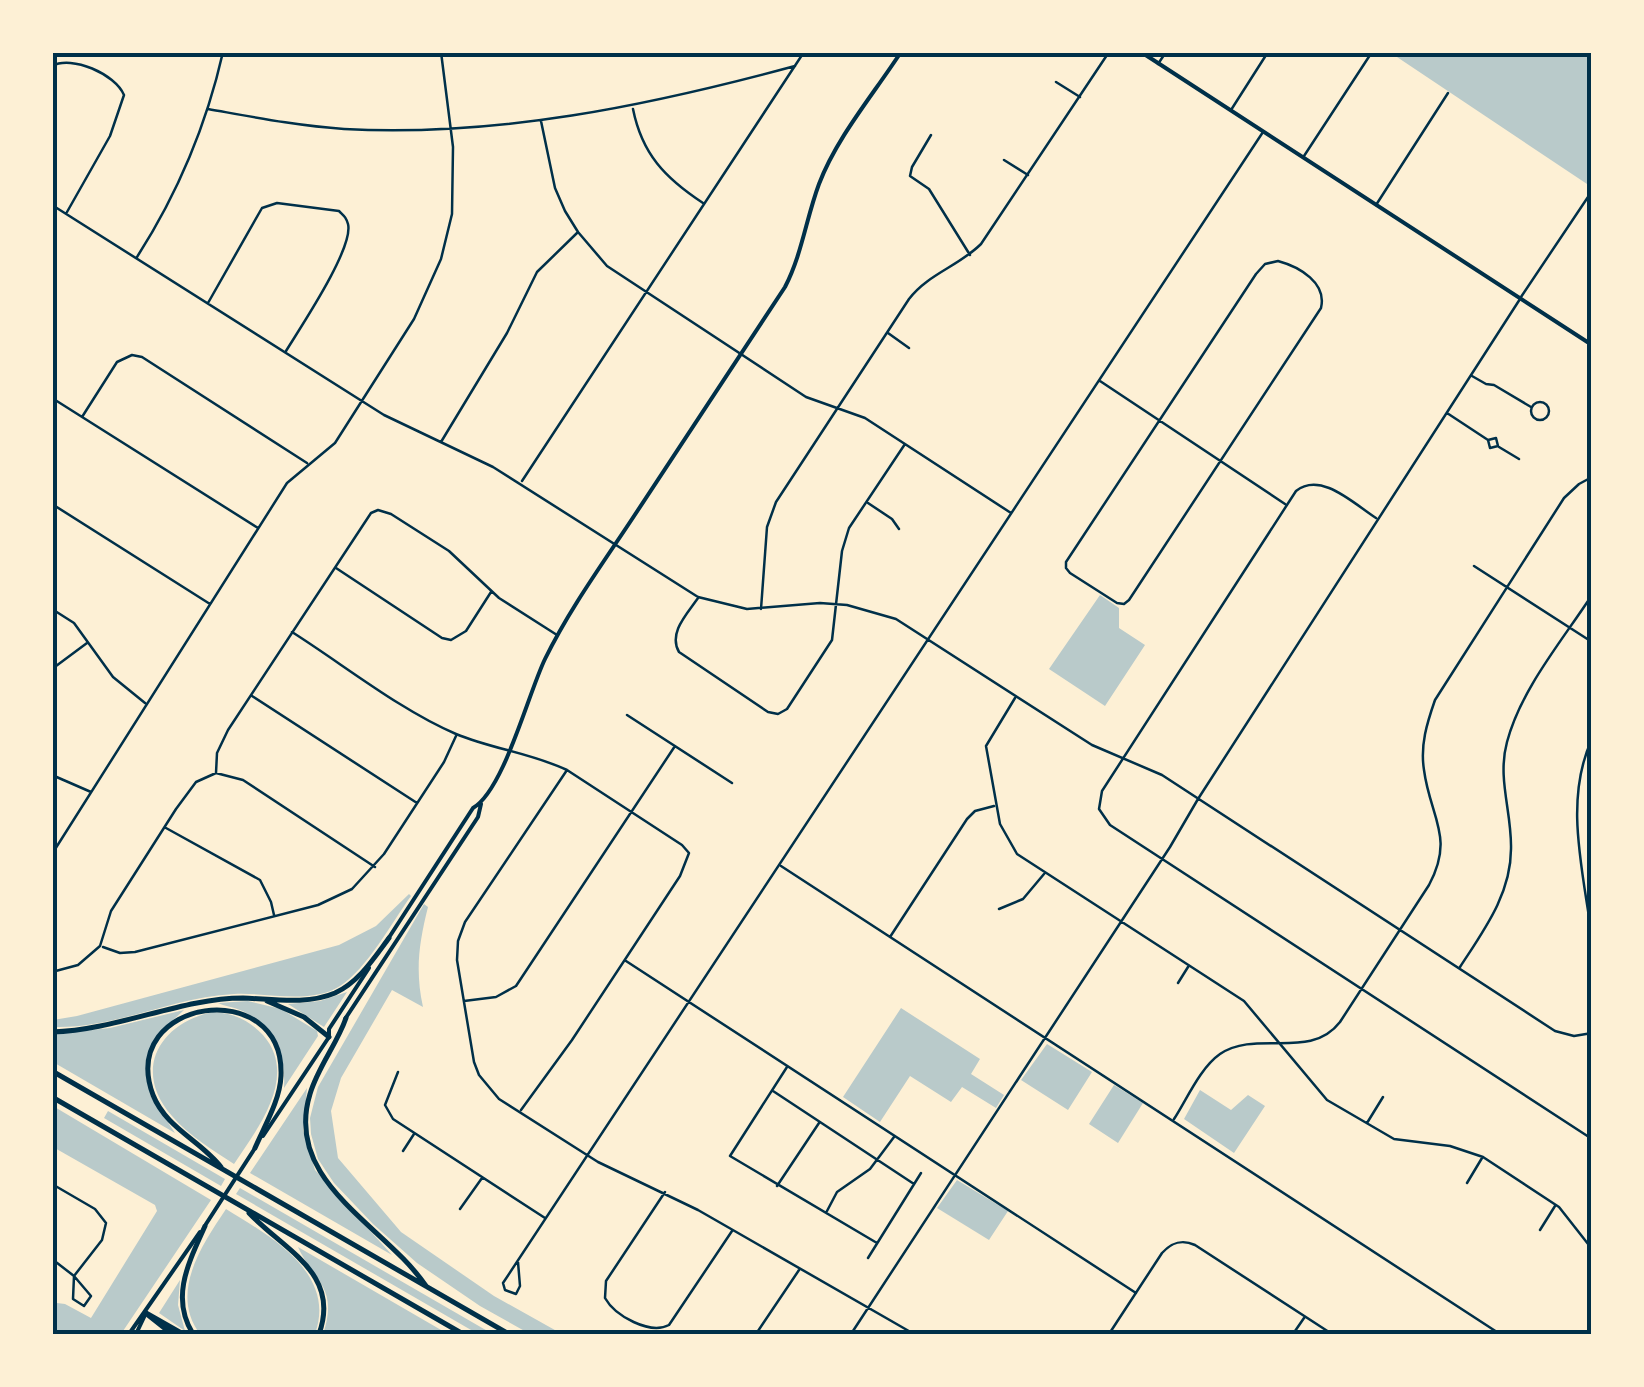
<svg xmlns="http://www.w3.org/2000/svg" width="1644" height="1387" font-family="Figtree,sans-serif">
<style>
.green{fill:#b9caca}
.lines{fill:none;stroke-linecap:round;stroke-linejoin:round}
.minor{stroke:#003049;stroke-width:2.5}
.tertiary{stroke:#003049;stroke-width:2.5}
.secondary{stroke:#003049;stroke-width:4}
.primary{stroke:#003049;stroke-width:4}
.motorway{stroke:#003049;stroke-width:5}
.neatline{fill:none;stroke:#003049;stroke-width:4}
</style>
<rect width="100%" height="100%" fill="#fdf0d5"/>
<path class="green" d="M1391,53H1591L1590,186Z
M1100,595L1119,608V628L1145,645L1105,706L1049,669Z
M409,894L411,896C392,922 367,969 340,986C311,1005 267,992 234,994C172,997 115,1029 53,1027V1020L77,1016L339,945L376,926Z
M424,904L428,907C419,943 415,971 423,1007L392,990L341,1078L331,1111L338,1158L401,1232L494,1296L562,1334H530L480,1306L417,1263L373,1224L334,1183L318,1159L311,1134L310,1118L318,1087Z
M347,992L324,1027L288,1004L320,1001Z
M248,1001L281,1009L317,1031L318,1036L284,1088C286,1054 274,1024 240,1010C233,1007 224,1006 218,1003Z
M901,1008L980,1059L971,1074L1004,1095L996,1108L962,1087L951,1102L910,1076L880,1122L843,1097Z
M184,1010L159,1033L147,1063L150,1095L175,1133L53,1062V1034L110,1028Z
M213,1012C233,1013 249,1020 263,1035C299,1076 258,1128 234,1164C213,1150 189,1136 172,1116C132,1071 159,1023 213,1012Z
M1047,1044L1092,1072L1068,1110L1021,1080Z
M1114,1085L1143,1103L1118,1143L1089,1124Z
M307,1088L303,1130L315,1170L392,1255L250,1173Z
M1200,1090L1231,1110L1248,1095L1265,1106L1234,1153L1184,1119Z
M53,1106L211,1200L121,1334H53V1311L57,1303L65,1304L91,1318L157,1211L155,1205L53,1147Z
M108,1111L225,1179L221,1186L104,1118Z
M957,1180L1008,1211L989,1240L937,1208Z
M240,1188L484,1329L493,1334H478L236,1194Z
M226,1209C270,1236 337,1273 315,1334H200C169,1293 202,1245 226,1209Z
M298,1247L448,1334H323C339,1286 313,1281 298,1247Z
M180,1280L178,1305L185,1331L159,1313Z"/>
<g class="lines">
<path class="minor" d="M1158,64L1166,52
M52,66C72,55 115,74 124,95L110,136L67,212
M1056,82L1080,97
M208,109C253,117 298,126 344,129C498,137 647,106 795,66
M633,109C642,154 665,178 703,203
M1231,110L1268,52
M541,121L555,188L565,211L578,232L607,266L806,397L865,418L1011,513
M931,135L912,167L910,176L929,189L970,255
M1304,156L1372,52
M1004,160L1028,175
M52,205L384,415L493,467L698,597L747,609L820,603L847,605L896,619L1092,745L1162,775L1555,1031L1574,1036L1592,1033
M1376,205L1448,93
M137,257C178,193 206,127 223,52
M1278,261C1300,267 1327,283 1321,308L1129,600L1124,604L1117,603L1070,573L1066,568V562L1256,274L1265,264Z
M208,303L262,208L277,203L339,211C344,216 346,217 348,224C354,248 300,328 286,351
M888,333L909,348
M1472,376L1486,384L1494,385L1531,407
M1100,381L1285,504
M52,398L258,528
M1531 411a9 9 0 1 1 18 0a9 9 0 1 1-18 0Z
M1447,413L1488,440L1490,448L1498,446L1496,438L1488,440
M82,417L117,362L132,355L142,357L307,463
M441,442L507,333L537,272L577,233
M1499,447L1519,459
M522,481L804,52
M868,503L892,519L899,529
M52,504L210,604
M1376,518C1354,504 1321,471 1296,491L1102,791L1099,809L1110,825L1592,1139
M1474,566L1592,642
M336,568L442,638L451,640L466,631L491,592
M698,598C687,614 668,633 679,652L768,712L778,714L787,709L832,640L842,551L849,528L905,444
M52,609L74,623L113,677L145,703
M761,609L767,527L776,502L909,299C928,274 959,266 981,244L1109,52
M292,632C344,665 400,710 456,734C492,749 531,753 567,770L682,845L689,853L680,876L572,1040L521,1110
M52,669L87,643
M252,696L417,803
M1015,698L986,746L1000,824L1017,854L1244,1001L1327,1100L1394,1139L1450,1146L1483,1157L1559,1207L1592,1249
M627,715L732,783
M1592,739C1563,801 1584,874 1592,938
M567,770L465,922L458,941L457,960L474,1062L479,1075L499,1099L598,1162L698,1210L914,1334
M216,773L217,753L228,730L371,513L378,510L391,514L449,551L499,598L557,635
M52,775L91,792
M166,828L260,880L271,902L274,915
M52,854L287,483L335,443L414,319L441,259L452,214L453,147L441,52
M781,866L1500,1334
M999,909L1023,899L1044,874
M890,937L967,819L975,811L994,806
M103,947L120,953L135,952L318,905L352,889L384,854L444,762L456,736
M626,961L1136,1293
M1460,967C1484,930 1511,894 1511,849C1512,812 1497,779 1507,742C1521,689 1562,641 1592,595
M52,972L78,965L100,946L111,911L176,809L196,782L216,773L243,780L375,867
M1178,983L1188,967
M464,1001L496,997L516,986L675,746
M787,1067L730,1156L877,1243
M398,1072L385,1105L393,1119L545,1218
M773,1091L914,1184
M1174,1119C1187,1099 1200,1068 1220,1054C1257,1029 1310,1061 1340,1022L1429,885C1455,837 1430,817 1424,770C1420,745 1427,723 1435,700L1564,498L1579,484L1592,477
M1367,1123L1383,1097
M403,1151L414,1134
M1467,1183L1482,1158
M52,1184L95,1209L106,1223L102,1240L74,1276L52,1259
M777,1186L819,1123
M665,1192L606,1281L605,1298C615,1316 650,1335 669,1325L732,1231
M460,1209L482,1178
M827,1211L837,1192L870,1169L894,1137
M1540,1230L1555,1206
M868,1258L921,1173
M518,1262L520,1286L516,1294L505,1290L503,1283L1263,132
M74,1276L91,1296L84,1306L73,1299Z
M756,1334L799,1270
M851,1334L1170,847L1198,799L1520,299
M1109,1334L1162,1253C1172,1242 1182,1239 1195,1245L1332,1334
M1293,1334L1304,1318"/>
<path class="tertiary" d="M1521,297L1592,191"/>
<path class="secondary" d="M1141,52L1592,345"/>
<path class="primary" d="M388,939L473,808C504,790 528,694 545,659C571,606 606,559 638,510C687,436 736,362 785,287C802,254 806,219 819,184C837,137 873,95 901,52
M345,1019L478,817L481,804
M263,1136L329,1037V1029L369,968
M206,1224L255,1148
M129,1334L200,1232
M136,1334L146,1313"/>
<path class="motorway" d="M267,1001L304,1017L329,1037
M346,1018C337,1044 318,1067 310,1094C283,1182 385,1225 426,1286
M52,1032C118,1030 181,998 243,998C273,999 307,1005 335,993C359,982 374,958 389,938
M52,1071L509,1334
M52,1097L463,1334
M221,1167C201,1141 166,1128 153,1095C117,998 285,974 281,1076C280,1100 265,1125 255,1148
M249,1213C284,1250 341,1273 319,1334
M146,1313L183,1334
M148,1315L172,1334
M193,1334C170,1297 189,1262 205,1226"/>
</g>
<rect width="1644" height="1387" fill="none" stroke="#fdf0d5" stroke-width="110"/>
<rect x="55" y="55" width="1534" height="1277" class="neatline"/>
</svg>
